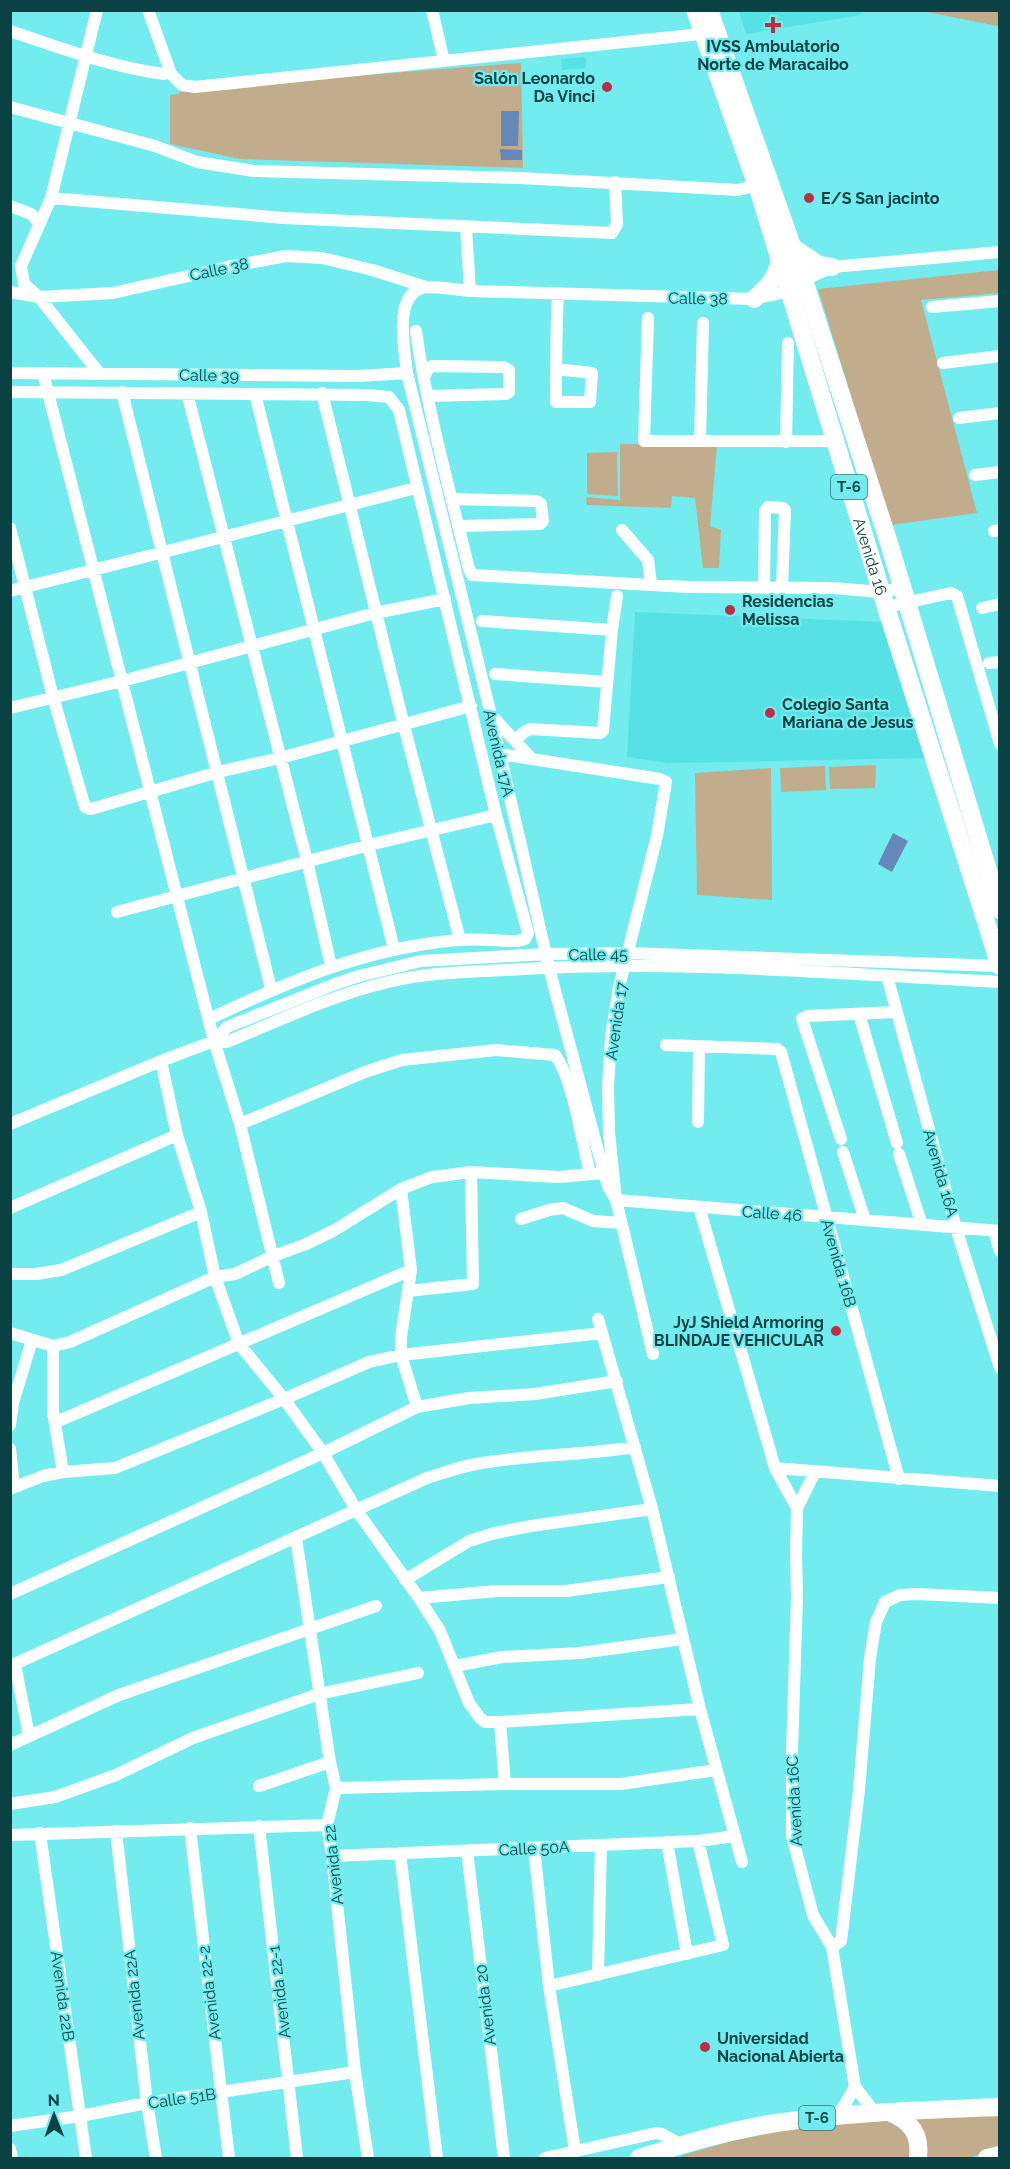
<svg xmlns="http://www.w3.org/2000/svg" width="1010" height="2169" font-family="Raleway,sans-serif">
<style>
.built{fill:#56e2e5}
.green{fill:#c1ac8b}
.water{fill:#6688b9}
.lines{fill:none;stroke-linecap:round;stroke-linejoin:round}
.minor{stroke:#fff;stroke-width:12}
.highway{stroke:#fff;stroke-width:18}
.poi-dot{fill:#be2d44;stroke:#72ecef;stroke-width:2}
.labels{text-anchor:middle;stroke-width:4.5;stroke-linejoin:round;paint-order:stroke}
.shield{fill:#72ecef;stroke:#2a7677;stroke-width:1.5}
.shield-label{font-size:15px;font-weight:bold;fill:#0b4344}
.poi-label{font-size:16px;font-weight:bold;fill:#0b4344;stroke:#72ecef;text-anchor:start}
.street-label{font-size:16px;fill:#0b4344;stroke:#72ecef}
</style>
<rect width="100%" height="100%" fill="#72ecef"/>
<path class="built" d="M739,11V10L863,11L861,15L746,34Z
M586,57V68L562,70L561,59Z
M635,612L884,622L925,758L668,763L627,757Z"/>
<path class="green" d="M922,11H999V24L997,26Z
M521,63L523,168L240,159L170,144V95L179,94V92L302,80Z
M999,270V293L921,300L977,513L891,525L818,289Z
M620,444L717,445L710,526L721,530L719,568H703L695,498L672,496L671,508L587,505L586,497L620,500Z
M617,452L618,496L587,494V453Z
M876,765L875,788L830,789L829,767Z
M825,766L826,790L781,792L780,768Z
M771,768L772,900L697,895L695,773Z
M999,2113V2149L968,2158H926L909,2117Z
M882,2119C906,2129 910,2132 913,2158H678L683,2155L732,2141L782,2131Z"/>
<path class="water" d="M501,111H519L518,146H501Z
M500,149L522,150V160H501Z
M893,833L908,841L892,872L878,864Z"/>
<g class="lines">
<path class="minor" d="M97,10L51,198L21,266L24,284L39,297L99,373
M148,10L171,74L182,85L195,87L710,33
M432,10L444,61
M10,31C61,48 111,67 164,74
M10,107L155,146L197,162L254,171L521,178L738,190L746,188L755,182
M51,198L284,218L612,233L617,224L615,182
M10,206L31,214L39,223
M466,227L470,291
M10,292L39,297L113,293L228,267L286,256L322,258L372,270L426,287
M932,307L1000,301
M648,318L644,441H835
M416,331C427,411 450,490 469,569L472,575L688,587L833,588L881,592L902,588
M943,363L1000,356
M556,369L592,373L590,402H556C556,366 556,330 558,295
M10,373L358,376L407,373
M43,373L214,1041L240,1124L279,1283
M424,377L428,369L432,366L503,367L509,370V392L506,394L428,396
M10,392L368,395L389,397L399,410L496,815L528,933L525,939L518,941C499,941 478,938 458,940C366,948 292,980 209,1019
M122,392L271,989
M187,393L307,861L331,966
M322,393L404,726L460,940
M255,394L394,949
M959,418L1000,413
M700,441L703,323
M786,442L788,343
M975,475L1000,472
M452,499L536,501L541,504L543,521L540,524L458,526
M10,528L53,697L85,807L91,809L218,772L280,758L471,706
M622,530L648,560L651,584
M994,531L1000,530
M764,588L765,511L768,507L783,508L785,510L782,588
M10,591L416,488
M886,607L951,593L957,596L1000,744
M982,608L1000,604
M482,621L612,630
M989,663L1000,662
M495,674L607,682
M10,708L122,681L375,613L445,599
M492,716L532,759
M515,741L524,732L530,729L600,733L603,731L612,630L617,596
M500,754L660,779L666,782L657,836L619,987L611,1037L608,1086L609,1132L616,1200L653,1354
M117,912L369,845L496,815
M887,976L956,1228L1000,1368
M859,1014L897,1143
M214,1041L227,1027L335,984L359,976L421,961L546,954L627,953L1000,966
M666,1045L777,1049L781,1052L899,1479
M161,1061L177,1135L201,1212L215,1277L239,1344L284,1399L323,1453L357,1511L419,1598L440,1631L469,1703L480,1718L485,1722H500L505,1784
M698,1122L699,1047
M10,1124L161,1061L214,1041L227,1042C280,1020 333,995 388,982C433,971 478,972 524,969C682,960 841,974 1000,982
M240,1124L365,1072L402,1060L496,1050L555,1055C573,1079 582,1142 590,1174
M841,1139L802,1019L807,1016L896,1012
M843,1152L865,1220
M899,1154L922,1225
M401,1189L411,1270L401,1337V1355L417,1407
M616,1200L608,1186L604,1173L549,968L491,715L407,373C405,351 391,289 428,287C442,287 457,290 470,291L754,299L790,291L804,280L832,267L1000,252
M616,1200L1000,1231
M699,1207L775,1468L797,1508
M10,1208L177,1135
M521,1219L549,1210L563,1208L593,1221L621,1223
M994,1231L1000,1251
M10,1274H36L61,1270L201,1212
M408,1291L473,1284L471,1172
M598,1319L652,1509L700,1709L742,1862
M10,1333L53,1346L70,1342L215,1277L235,1274L271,1257L306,1244L333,1231L401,1189L432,1177L471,1172L558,1177L604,1173
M53,1346V1412L63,1472
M56,1422L411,1270
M10,1425L13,1403L32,1340
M10,1449L14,1487
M775,1468L1000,1486
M815,1472L797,1508L796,1554L797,1597L792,1750V1836L813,1915L832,1947L855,2087L875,2113
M10,1489L43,1476L63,1472L115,1468L284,1399L369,1362L401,1355L602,1333
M296,1538L330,1762L336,1788L327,1825L332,1856L355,2072L368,2158
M405,1580L469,1541L495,1533L531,1526L652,1509
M10,1594L323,1453L417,1407L469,1398L535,1394L617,1381
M419,1598L497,1591H566L669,1577
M15,1664L29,1736
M10,1666L427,1478C441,1474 456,1468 471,1465C525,1454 581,1456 635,1447
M455,1666L502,1657L580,1653L683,1639
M500,1722L700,1709
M10,1745L119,1695L376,1606
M259,1786L330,1762
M336,1788L505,1784H621L716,1770
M10,1804L55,1797L116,1775L193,1738L319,1694L418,1673
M259,1826L297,2158
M190,1828L229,2158
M116,1831L147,2103L156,2158
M40,1833L86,2158
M10,1835L327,1825
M667,1842L687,1954
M534,1848L549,1986L575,2151
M467,1851L504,2158
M400,1853L437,2158
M332,1856L698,1841L735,1836
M832,1947L841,1941L859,1790L870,1658L876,1622L885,1602L900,1595L917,1594L1000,1598
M598,1975L601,1845
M549,1986L723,1945L698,1841
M838,2116L855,2087
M10,2126L80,2116L147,2103L355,2072
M10,2149L12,2158
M545,2158L656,2133L662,2134L681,2145"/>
<g class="highway">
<path id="s1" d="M695,10L760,195L886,607L1000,966"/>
<path d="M709,10L804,280L888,540L1000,910"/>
<path d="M792,247L819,265L832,267"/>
<path d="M754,299C768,287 776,278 780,260"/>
<path d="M889,2112C911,2121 921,2134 918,2158"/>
<path d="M639,2158C684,2144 730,2130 776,2123C850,2112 925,2110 1000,2107"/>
<path d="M987,2158L1000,2155"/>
</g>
</g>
<g class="poi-dot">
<path d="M770 16h6v6h6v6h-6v6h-6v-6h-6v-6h6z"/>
<circle cx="607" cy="87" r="6"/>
<circle cx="809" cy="198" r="6"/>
<circle cx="730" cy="610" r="6"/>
<circle cx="770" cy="713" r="6"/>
<circle cx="836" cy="1331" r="6"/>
<circle cx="705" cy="2047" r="6"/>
</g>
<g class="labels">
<g class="shield">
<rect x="831" y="475" width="36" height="24" rx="4.5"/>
<rect x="799" y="2106" width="36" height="24" rx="4.5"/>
</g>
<g class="shield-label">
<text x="849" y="492">T-6</text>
<text x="817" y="2123">T-6</text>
</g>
<g class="poi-label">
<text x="773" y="52" text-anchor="middle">IVSS Ambulatorio<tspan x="773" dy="18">Norte de Maracaibo</tspan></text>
<text x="595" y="84" text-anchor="end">Salón Leonardo<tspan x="595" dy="18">Da Vinci</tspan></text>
<text x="821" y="204">E/S San jacinto</text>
<text x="742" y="607">Residencias<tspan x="742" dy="18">Melissa</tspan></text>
<text x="782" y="710">Colegio Santa<tspan x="782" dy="18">Mariana de Jesus</tspan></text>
<text x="824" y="1328" text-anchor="end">JyJ Shield Armoring<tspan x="824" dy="18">BLINDAJE VEHICULAR</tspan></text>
<text x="717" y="2044">Universidad<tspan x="717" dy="18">Nacional Abierta</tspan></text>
</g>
<g class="street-label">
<text transform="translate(219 269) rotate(-12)" y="6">Calle 38</text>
<text transform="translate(698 298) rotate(1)" y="6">Calle 38</text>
<text transform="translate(209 375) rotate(1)" y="6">Calle 39</text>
<text dy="6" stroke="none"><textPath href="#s1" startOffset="574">Avenida 16</textPath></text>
<text transform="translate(499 753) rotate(77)" y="6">Avenida 17A</text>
<text transform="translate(598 954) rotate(-1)" y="6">Calle 45</text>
<text transform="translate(616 1021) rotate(-82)" y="6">Avenida 17</text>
<text transform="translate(941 1173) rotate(74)" y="6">Avenida 16A</text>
<text transform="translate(772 1213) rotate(4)" y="6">Calle 46</text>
<text transform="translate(839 1263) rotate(74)" y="6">Avenida 16B</text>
<text transform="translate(794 1801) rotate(-93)" y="6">Avenida 16C</text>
<text transform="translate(534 1848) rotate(-3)" y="6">Calle 50A</text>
<text transform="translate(333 1865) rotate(-96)" y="6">Avenida 22</text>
<text transform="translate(279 1992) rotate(-97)" y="6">Avenida 22-1</text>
<text transform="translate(209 1993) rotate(-97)" y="6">Avenida 22-2</text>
<text transform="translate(134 1995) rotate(-96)" y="6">Avenida 22A</text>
<text transform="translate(63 1996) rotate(82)" y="6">Avenida 22B</text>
<text transform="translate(485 2005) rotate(-97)" y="6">Avenida 20</text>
<text transform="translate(182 2098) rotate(-8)" y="6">Calle 51B</text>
</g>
</g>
<rect width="1010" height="2169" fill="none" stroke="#0b4344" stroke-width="24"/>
<g transform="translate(54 2115) rotate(359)" stroke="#72ecef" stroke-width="4.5" paint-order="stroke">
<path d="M0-4.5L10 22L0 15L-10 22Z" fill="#0b4344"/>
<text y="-9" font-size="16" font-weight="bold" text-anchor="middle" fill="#0b4344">N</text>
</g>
</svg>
